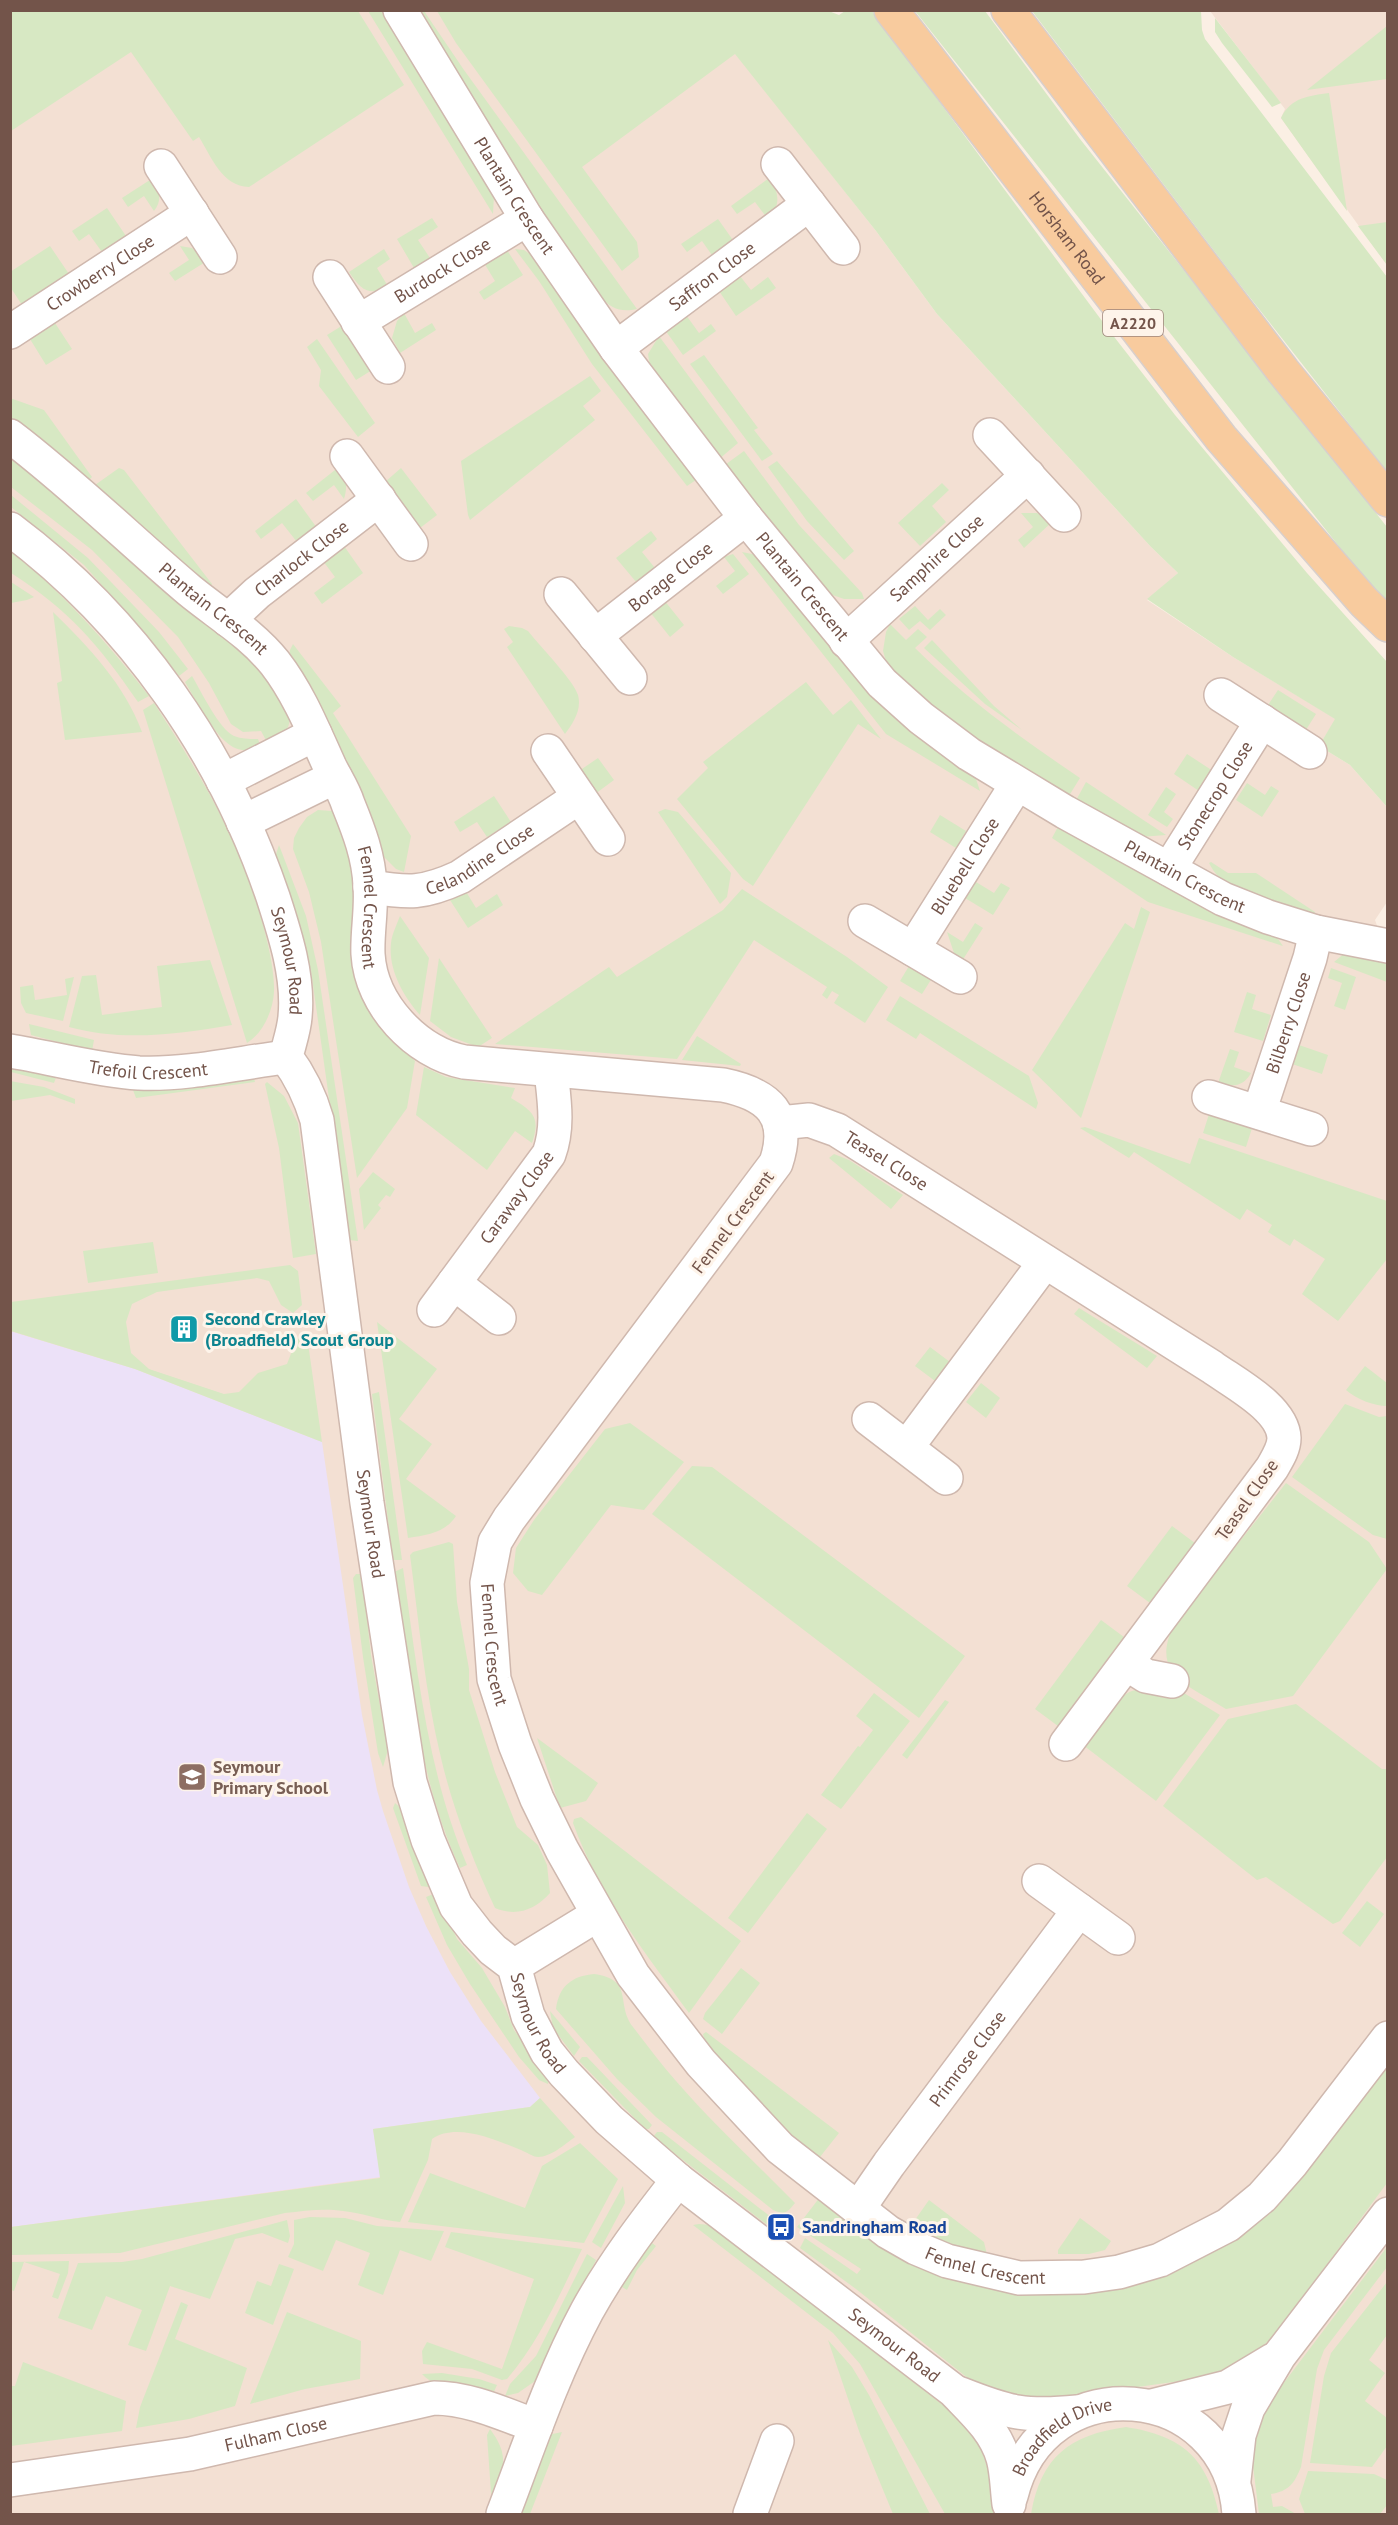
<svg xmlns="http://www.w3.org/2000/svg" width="1398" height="2525" font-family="'PT Sans',sans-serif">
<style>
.residential{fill:#f3e0d3}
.education{fill:#ece1f8}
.green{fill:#d7e8c3}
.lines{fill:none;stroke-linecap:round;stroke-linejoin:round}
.minor-casing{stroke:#cfb8ae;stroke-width:36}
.major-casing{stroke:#d8cfcc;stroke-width:36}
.minor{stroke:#fff;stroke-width:33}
.major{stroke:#f8cb9e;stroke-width:33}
.labels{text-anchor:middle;stroke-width:6;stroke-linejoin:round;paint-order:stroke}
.shield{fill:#fef4ea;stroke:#9d847a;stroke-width:1.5}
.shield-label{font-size:16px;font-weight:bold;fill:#73544a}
.street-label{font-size:18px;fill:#73544a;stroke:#fef4ea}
.culture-label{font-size:18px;font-weight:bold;fill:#0d838f;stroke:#fef4ea;text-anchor:start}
.education-label{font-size:18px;font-weight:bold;fill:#785e54;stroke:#fef4ea;text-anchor:start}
.transit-label{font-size:18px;font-weight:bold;fill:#164399;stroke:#fef4ea;text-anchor:start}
</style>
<rect width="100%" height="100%" fill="#fbefe4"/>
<path class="residential" d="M11,11H702L876,231L937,314L1151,547L1178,573L1147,600L1233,657L1336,719L1319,746L1350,765L1387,807V902L1375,920L1388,956L1387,2514H11Z
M1210,11H1387V265L1281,118L1285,109Z"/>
<path class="education" d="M10,1331L135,1369L322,1442L362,1715L377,1790L383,1811L409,1887L426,1926L450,1972L481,2021L540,2098L530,2107L373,2129L381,2177L11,2227Z"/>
<path class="green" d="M11,10L358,11L404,85L249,187C222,186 212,158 199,137L193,141L131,52L11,131Z
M826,10L839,15L845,11H872L1108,329L1175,415L1307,573L1387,662V807L1350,765L1319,746L1335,719L1233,657L1147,599L1178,573L1151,547L937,314L876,231L735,54L582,167L637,242L639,257L622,271L456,43L437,11Z
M368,11H386L494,195L493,214Z
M415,11H424L464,70L637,309C608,316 599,294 582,273Z
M915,11H985L1080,139L1387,527V602L1368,583Z
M1032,11H1201L1202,30L1205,39L1387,277V472L1237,281Z
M1215,18L1281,103L1272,107L1222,43L1215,32Z
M1387,26V79L1307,90Z
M1329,93L1347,211L1281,118C1291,97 1309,96 1329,93Z
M153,178C159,189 163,200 154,211L144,196L128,207L122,198Z
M769,178C779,191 782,207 767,218L755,202L737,214L731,206Z
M107,208L126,236L102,252L89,234L79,241L72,231Z
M432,218L438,227L418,240L430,258L414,268L397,239Z
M718,219L735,243L714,258L702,241L687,252L681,244Z
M1387,222H1388L1387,265L1358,226Z
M50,246L69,274L22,305L11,288L10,272Z
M180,246L192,248L207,261L175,281L169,273L189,260Z
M384,249L390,259L377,268L389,288C367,295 362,291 349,272Z
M515,249L524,250L537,259L699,478L687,486L592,364L539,281Z
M507,250L523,275L484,300L479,292L495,281L484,263Z
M740,276L751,290L768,277L776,288L736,316L719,291Z
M404,313L415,333L432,323L436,330L400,353L392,338L397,321Z
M686,315L699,333L711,324L716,331L683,355L665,330Z
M348,322L377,367L356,380L327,335Z
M55,323L72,349L46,365L30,339Z
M659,336L738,443L718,460L650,367L648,354Z
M317,339L375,423L358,437L319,386L321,370L307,347Z
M704,355L758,428L754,430L773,454L762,461L690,364Z
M590,376L601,391L583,406L595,420L470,520L468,515L461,461Z
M10,398L44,410L92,477L89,480L11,419Z
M744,451L799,525L862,593L864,599H844L824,592L722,467Z
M10,453L259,663C270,680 303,712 284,733C280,737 273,741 268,744L261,731L243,732L231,724L209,683L178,637L92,550L11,487Z
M777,461L854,551L844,560L807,521L768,467Z
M340,466C346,478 348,486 344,499L334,485L313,501L306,493Z
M119,468L124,470L212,584L211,588L166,555L95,485Z
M401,468L437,515L420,528L385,482Z
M942,483L949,490L932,506L946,522L920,546L898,523Z
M11,495L88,558L159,632L188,669L179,676L151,641L84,565L11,507Z
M296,499L317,528L297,542L282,523L261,539L255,531Z
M1021,513H1037L1052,522L1024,548L1018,540L1033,527Z
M651,531L657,539L642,552L655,568L637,583L616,558Z
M344,546L363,573L322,604L314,593L335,577L323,561Z
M10,550C63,593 107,642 149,696L138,702C98,644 70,611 11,573Z
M742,552L757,555L975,776L980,791L886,734Z
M733,554L749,574L723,594L716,586L735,571L724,557Z
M10,582H11L34,597L27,600L11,603Z
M664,600L684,625L670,637L650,612Z
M915,606L928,620L940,609L946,615L930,630L920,621L909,630L899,619Z
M53,612C88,646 125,685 142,732L65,740L57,683L62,681Z
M890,624L906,640L918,629L927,637L915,648C965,698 1021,738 1080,778L1067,799L976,744L896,677L886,661L883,651L886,632Z
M509,626L522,628L528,631C539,645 574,681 578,695C582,710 573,723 565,734L507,647L513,642L504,629Z
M932,640L994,706L1022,730L985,704L924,648Z
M293,644L341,706L333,713L411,836L404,872L396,869L378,851L289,658L290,650Z
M192,676C201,691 219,729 234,736C242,739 250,739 258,739L261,747C255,749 248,751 242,750C219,748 196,700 185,682Z
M806,682L833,715L851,700L881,739L858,724L753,886L743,879L677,799L708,768L703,762Z
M1278,690L1316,714L1304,733L1266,708Z
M154,703C180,743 205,783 226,826C245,863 276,951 274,992C273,1011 263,1033 247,1043L143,710Z
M1187,754L1213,771L1199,791L1174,774Z
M598,758L614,780L595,794L579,771Z
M1086,782L1166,835L1140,837L1074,804Z
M1247,783L1265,795L1271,786L1279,791L1262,817L1236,800Z
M1166,787L1176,794L1164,812L1173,819L1167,827L1148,815Z
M494,796L511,822L487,837L477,822L460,832L454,822Z
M665,809L678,812L731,873L727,897L720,904L658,812Z
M318,810L332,811L342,820L387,1034L415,1061L407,1108L357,1178L321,942L309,892L293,849L294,838L299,828L307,817Z
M940,815L966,831L956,848L930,832Z
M1060,823L1274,933L1283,946L1148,902L1052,838Z
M279,845L306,916L318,970L358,1241L349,1240L311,971L296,917L275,857Z
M1211,862L1228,873H1256L1315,912L1314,916C1280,906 1226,898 1209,863Z
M976,882L994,893L1001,883L1010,888L993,915L965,898Z
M742,889L847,957L888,987L865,1023L834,1003L839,995L832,991L827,999L822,995L827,987L754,940L677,1059L495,1044L609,967L617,977L723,910Z
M465,890L476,908L497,894L503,905L468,928L450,900Z
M1141,907L1150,912L1081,1118L1032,1070L1125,923L1134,929Z
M400,916L429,958L420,1015C403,996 388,969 391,943C392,934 397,924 400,916Z
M975,923L983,928L962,961L954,953L947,932L963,942Z
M1346,952L1387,956V982L1334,962Z
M439,958L492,1038L478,1047L451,1037L430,1021Z
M210,960L232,1025C178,1034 123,1042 69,1027L82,976L96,975L102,1015L162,1007L157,966Z
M912,961L934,975L922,994L900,981Z
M1331,968L1356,977L1345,1010L1334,1006L1342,983L1328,978Z
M74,977L63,1021L26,1013L21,1003L20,987L33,985L35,1000L67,995L65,979Z
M1247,992L1256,995L1252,1009L1271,1015L1263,1041L1234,1032Z
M900,996L1029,1076L1038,1103L1036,1109L920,1033L916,1039L886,1020Z
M29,1024L94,1040L92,1051L31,1035Z
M697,1036L741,1064L740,1066L682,1060Z
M1299,1045L1328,1055L1322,1074L1292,1064Z
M1230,1049L1239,1052L1234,1067L1251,1073C1243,1087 1233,1087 1218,1083Z
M10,1062L57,1075L54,1083L11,1072Z
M424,1067L446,1077L515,1088L511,1098C533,1111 541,1117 532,1143L515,1131L487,1170L416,1115Z
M253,1075L255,1082L136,1098L133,1090L139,1085Z
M10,1081L44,1087L75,1099V1104L50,1095L11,1101Z
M267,1082L284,1096L298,1123L316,1254L293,1258L279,1148L265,1084Z
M1210,1111L1253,1125L1246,1147L1203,1133Z
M1085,1127L1190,1164L1199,1138L1387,1201V1259L1338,1321L1302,1294L1325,1259L1294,1239L1290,1246L1268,1232L1272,1225L1247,1209L1240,1220L1134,1152L1129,1158L1080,1128Z
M834,1154L849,1160L903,1195L891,1209L829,1158Z
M373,1172L395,1189L390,1197L386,1195L378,1205L381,1208L364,1230L359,1189Z
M153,1242L158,1273L88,1283L83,1251Z
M290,1265L298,1271L302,1305L293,1313L281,1305L269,1281L257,1278L157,1292L132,1304L126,1322L131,1353L149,1369L224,1394L239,1392L258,1373L287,1364L297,1338L308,1343L322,1442L135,1369L11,1331V1302Z
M1079,1308L1157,1356L1147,1368L1074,1314Z
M377,1322L437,1369L399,1419L432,1444L406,1479L456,1516C445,1533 427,1535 408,1538Z
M930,1347L950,1362L935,1381L915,1366Z
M1365,1366L1387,1383V1406C1374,1406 1356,1399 1346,1390Z
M981,1383L1000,1398L986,1418L966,1402Z
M379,1392L402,1560H393L372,1394Z
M1345,1404L1379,1417L1387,1416V1539L1373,1535L1292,1477Z
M630,1423L684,1462L644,1510L611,1505L542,1595L528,1591L513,1573L516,1548L534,1520L605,1429Z
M692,1466L712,1467L965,1656L919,1718L652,1514Z
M1286,1483L1369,1542L1387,1569L1293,1696L1226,1709C1189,1685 1148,1675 1175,1623Z
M1172,1526L1199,1546L1154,1606L1127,1586Z
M449,1542L453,1544L457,1602L469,1669V1690L495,1772L517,1827L538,1845L547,1865L550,1893C535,1910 516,1917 495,1908C473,1861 453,1809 441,1758C425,1692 419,1623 410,1555L413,1552Z
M403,1568C417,1668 427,1771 467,1865L460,1868C417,1777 409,1670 394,1572Z
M356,1574H362L371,1655L387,1745V1753L383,1767L378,1753L363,1657L353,1578Z
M1101,1620L1128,1640L1062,1729L1035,1709Z
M1174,1687L1220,1715L1156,1801L1083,1745C1094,1731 1119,1691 1136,1690C1145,1690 1156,1696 1164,1698Z
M874,1693L910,1721L841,1809L821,1795L858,1746L860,1747L873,1730L856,1716Z
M945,1700L949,1702L907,1759L902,1755Z
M1296,1704L1382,1769H1387V1857L1340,1921L1333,1924L1266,1877L1257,1880L1163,1806L1228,1719Z
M537,1738L598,1783L586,1801L560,1808Z
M395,1803C412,1816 424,1865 432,1885L428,1887L421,1886L393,1808Z
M807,1813L827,1829L748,1933L728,1918Z
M581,1817L741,1941L689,2013C646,1954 598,1893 573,1823L574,1819Z
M436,1893L457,1939L482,1968L505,2007L514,2030L549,2078L548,2084L539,2080L519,2057L470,1984L447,1945L426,1897Z
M1367,1901L1384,1914L1360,1947L1342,1933Z
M741,1968L760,1983L722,2034L703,2019L705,2013Z
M594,1974C635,1980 615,2003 633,2027C647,2045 661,2064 676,2081C713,2124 755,2162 795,2203C787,2213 785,2215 773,2210L656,2117L617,2079L556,2009C559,1986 572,1976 594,1974Z
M550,2011L580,2047L574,2056L553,2028Z
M706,2032L839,2133L816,2162L766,2114L705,2042L703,2034Z
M582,2057H587L652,2125L649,2129H645L579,2061Z
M1387,2062V2183L1278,2331L1243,2366L1202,2378L1030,2402L984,2391L856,2289L800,2248L805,2238L857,2274L861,2269L797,2227L820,2197L914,2263L1160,2274Z
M540,2098L575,2137C565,2144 551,2157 538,2157C533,2157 526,2152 521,2150C496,2140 456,2122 432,2139L428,2160L400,2222C380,2220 362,2213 343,2211C324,2208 304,2211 285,2213L120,2253L11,2255V2227L380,2178L373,2129L530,2107Z
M657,2132H662L776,2221L779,2226L776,2230L770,2227L653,2137Z
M580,2143L618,2179L584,2243L408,2222L430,2173L525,2208L542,2166Z
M623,2186L625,2203L601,2248L592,2242Z
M929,2200L984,2242L987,2255L963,2250L910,2227Z
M310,2217L345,2218L377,2226L444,2231L431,2261L400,2250L383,2295L358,2285L370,2253L336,2240L323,2271L288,2257L294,2244V2220Z
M1080,2218L1111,2241L1105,2250L1089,2254H1058V2250Z
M287,2220L290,2236L288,2243L262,2233L235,2239L210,2299L170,2286L146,2351L128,2345L142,2310L106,2296L92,2330L58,2318L78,2263L122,2262L142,2259Z
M699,2224L710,2225L957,2416C988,2449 989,2471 995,2514H945L860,2364L833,2333L693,2225Z
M451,2232L582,2249C560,2294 540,2340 507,2379L502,2380L472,2369L423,2364L422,2351L427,2342L502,2369L534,2279L445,2247Z
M648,2240L656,2246L637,2270L627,2290L617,2284Z
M1387,2247V2267L1324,2350L1317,2369L1301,2467C1294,2484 1289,2491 1271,2494L1273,2507L1282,2506L1296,2514H1259L1251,2450L1253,2434L1270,2401Z
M587,2254L596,2260L538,2379L518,2393L505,2396L510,2384L536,2356Z
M69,2261L68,2273L58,2299L52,2297L60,2274L24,2262L14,2291L11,2290V2262Z
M279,2264L294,2269L273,2325L245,2313L257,2281L271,2286Z
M1387,2282V2335L1369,2360L1385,2373L1365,2401L1387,2418V2446L1372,2467L1310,2463L1324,2376L1331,2353Z
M181,2302L188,2305L175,2339L247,2368L235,2406L189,2419L136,2428L140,2407Z
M287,2312L361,2341L360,2379L305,2389L250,2404Z
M828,2340L852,2367L869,2395L930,2514H893L860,2434Z
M23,2362L126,2401L122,2431L11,2446V2386H15Z
M442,2373L479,2379L497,2385L492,2396C471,2391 437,2391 422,2374Z
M1126,2427C1182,2436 1207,2457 1219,2514H1031C1041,2457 1069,2435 1126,2427Z
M490,2429C510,2456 504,2468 493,2497L491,2493L487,2435Z
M562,2432L530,2514H517L548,2435Z
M1308,2471L1374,2474L1387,2480V2505L1380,2514H1305L1299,2499Z"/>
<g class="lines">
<g class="minor-casing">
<g id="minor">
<path id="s1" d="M400,10L527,219L616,348L746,518L882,683L921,718L969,754L1065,812L1223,899L1268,917L1316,932L1388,946"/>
<path d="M778,164L843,248"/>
<path d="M161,166L220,257"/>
<path d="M330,277L388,367"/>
<path id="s2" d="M358,322L527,219"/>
<path id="s3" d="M10,332L192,213"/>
<path id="s4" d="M616,348L809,204"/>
<path d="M990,435L1064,515"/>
<path id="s5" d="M10,436C73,484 129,539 189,590C218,614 251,633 275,663C299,694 314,732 330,767C336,779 344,791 348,804C359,831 369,857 370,886C372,909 367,932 368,954C371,1005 416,1052 464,1062L723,1085C768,1094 792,1115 776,1163L509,1519L495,1542L487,1583L494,1679L515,1744L537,1799L562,1850L633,1975L701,2063L780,2148L888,2232L916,2248L947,2261L1019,2278L1084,2277L1119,2272L1160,2260L1228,2225L1262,2197L1292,2163L1388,2038"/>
<path d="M347,456L411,544"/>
<path id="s6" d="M10,529C133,621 224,752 273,897C285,934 299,977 295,1017C294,1030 289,1044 286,1057C301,1077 310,1096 317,1120L367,1503L410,1782L428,1840L456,1906L477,1933L493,1950L514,1966L528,2016L547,2052L564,2073L609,2120L678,2180L954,2391C973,2411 995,2430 1003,2458C1007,2472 1007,2489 1009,2504"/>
<path d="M561,594L630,678"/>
<path id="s7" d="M228,620L257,593L379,499"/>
<path id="s8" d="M595,636L746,518"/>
<path id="s9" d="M846,641L1028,475"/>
<path d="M1221,695L1310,752"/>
<path d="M548,751L608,839"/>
<path d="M223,781L315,734"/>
<path d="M243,822L335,777"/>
<path id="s10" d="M1169,869L1262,721"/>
<path id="s11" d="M370,887C409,893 423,894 460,877L579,797"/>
<path d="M865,921L960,977"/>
<path id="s12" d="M913,949L1017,784"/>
<path id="s13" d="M10,1051C53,1058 95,1070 139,1073C187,1075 238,1063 286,1057"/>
<path d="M1209,1097L1311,1129"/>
<path id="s14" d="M1259,1112L1310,958L1316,932"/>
<path id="s15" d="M780,1123L809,1120L837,1130L1212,1367C1234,1383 1283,1408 1284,1438C1284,1449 1277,1459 1272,1468L1066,1744"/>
<path d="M454,1283L499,1318"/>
<path id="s16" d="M434,1310L549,1154C559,1126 554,1099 551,1071"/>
<path d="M869,1419L946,1478"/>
<path d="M907,1447L1045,1262"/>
<path d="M1127,1664L1146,1676L1172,1681"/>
<path d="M1039,1881L1118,1938"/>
<path d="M514,1966L597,1915"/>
<path id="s17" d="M858,2209L889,2164L1079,1910"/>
<path d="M961,2394C1009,2413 1025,2417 1077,2412"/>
<path d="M1152,2406L1228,2387L1273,2360"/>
<path id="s18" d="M10,2480L190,2454L434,2398C469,2398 503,2414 536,2426"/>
<path d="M1234,2480L1239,2435L1248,2408L1279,2356L1388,2214"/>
<path id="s19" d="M1011,2496C1043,2363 1229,2378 1239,2514"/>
<path d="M503,2514C529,2446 552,2376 587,2311C613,2264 645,2222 678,2180"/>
<path d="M750,2514L777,2441"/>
</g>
</g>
<g class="major-casing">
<g id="major">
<path id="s20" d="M891,10L1221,438L1364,602L1388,625"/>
<path d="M1008,10L1283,371L1388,500"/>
</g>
</g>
<use href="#minor" class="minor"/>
<use href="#major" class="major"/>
</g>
<defs>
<g id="building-square" transform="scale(1.5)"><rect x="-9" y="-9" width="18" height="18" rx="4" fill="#0f9aa8" stroke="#fef4ea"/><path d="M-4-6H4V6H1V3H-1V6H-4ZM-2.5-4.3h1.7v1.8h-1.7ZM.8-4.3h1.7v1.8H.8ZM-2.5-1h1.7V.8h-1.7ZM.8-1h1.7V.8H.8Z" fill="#fff"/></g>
<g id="school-square" transform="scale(1.5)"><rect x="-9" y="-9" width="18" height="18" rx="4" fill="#8d6e63" stroke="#fef4ea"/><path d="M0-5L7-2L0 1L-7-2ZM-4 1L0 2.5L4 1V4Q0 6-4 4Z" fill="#fff"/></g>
<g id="bus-square" transform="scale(1.5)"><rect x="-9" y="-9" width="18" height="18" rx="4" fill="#1a4fb4" stroke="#fef4ea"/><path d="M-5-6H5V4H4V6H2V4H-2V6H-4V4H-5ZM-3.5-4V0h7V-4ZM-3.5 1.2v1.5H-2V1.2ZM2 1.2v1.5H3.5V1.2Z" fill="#fff"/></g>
</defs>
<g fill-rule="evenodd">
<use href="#building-square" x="184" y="1329"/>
<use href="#school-square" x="192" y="1777"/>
<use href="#bus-square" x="781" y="2227"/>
</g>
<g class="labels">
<rect class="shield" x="1103" y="310" width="60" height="26" rx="4.5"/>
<g class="shield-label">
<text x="1133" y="329">A2220</text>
</g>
<g class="street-label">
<text dy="6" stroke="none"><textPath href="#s1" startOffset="218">Plantain Crescent</textPath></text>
<text dy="6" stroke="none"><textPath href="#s20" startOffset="288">Horsham Road</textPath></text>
<text dy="6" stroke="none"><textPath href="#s2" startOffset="99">Burdock Close</textPath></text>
<text dy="6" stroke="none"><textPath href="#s3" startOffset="108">Crowberry Close</textPath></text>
<text dy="6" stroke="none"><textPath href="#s4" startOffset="120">Saffron Close</textPath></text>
<text dy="6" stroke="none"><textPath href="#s9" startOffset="123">Samphire Close</textPath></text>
<text dy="6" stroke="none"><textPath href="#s7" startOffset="96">Charlock Close</textPath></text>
<text dy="6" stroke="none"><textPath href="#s8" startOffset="96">Borage Close</textPath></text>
<text dy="6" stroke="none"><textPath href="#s1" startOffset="704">Plantain Crescent</textPath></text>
<text dy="6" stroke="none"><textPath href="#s5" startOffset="267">Plantain Crescent</textPath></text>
<text dy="6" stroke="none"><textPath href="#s10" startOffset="87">Stonecrop Close</textPath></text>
<text dy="6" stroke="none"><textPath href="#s11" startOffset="118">Celandine Close</textPath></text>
<text dy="6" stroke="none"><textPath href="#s12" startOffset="98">Bluebell Close</textPath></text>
<text dy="6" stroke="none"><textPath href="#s1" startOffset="1190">Plantain Crescent</textPath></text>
<text dy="6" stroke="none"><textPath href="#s5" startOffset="615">Fennel Crescent</textPath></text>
<text dy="6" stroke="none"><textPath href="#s6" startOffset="525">Seymour Road</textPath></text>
<text dy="6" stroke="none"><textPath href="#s14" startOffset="94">Bilberry Close</textPath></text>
<text dy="6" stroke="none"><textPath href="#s13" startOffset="140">Trefoil Crescent</textPath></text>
<text dy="6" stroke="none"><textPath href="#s15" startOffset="117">Teasel Close</textPath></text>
<text dy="6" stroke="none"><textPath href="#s16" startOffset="140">Caraway Close</textPath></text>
<text transform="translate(733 1222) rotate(-53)" y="6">Fennel Crescent</text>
<text transform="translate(1247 1500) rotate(-55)" y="6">Teasel Close</text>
<text dy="6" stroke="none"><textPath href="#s6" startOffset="1101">Seymour Road</textPath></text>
<text dy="6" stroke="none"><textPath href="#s5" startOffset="1764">Fennel Crescent</textPath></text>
<text dy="6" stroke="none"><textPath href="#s6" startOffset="1641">Seymour Road</textPath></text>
<text dy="6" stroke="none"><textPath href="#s17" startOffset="186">Primrose Close</textPath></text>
<text dy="6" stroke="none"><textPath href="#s5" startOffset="2595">Fennel Crescent</textPath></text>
<text dy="6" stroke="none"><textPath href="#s6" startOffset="2127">Seymour Road</textPath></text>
<text dy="6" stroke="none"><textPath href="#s18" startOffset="270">Fulham Close</textPath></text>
<text dy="6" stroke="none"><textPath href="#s19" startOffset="84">Broadfield Drive</textPath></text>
</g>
<g class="culture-label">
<text x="205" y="1325">Second Crawley<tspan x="205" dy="21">(Broadfield) Scout Group</tspan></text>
</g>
<g class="education-label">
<text x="213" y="1773">Seymour<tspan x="213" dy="21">Primary School</tspan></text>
</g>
<g class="transit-label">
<text x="802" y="2233">Sandringham Road</text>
</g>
</g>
<rect width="1398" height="2525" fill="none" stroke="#73544a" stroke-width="24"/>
</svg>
